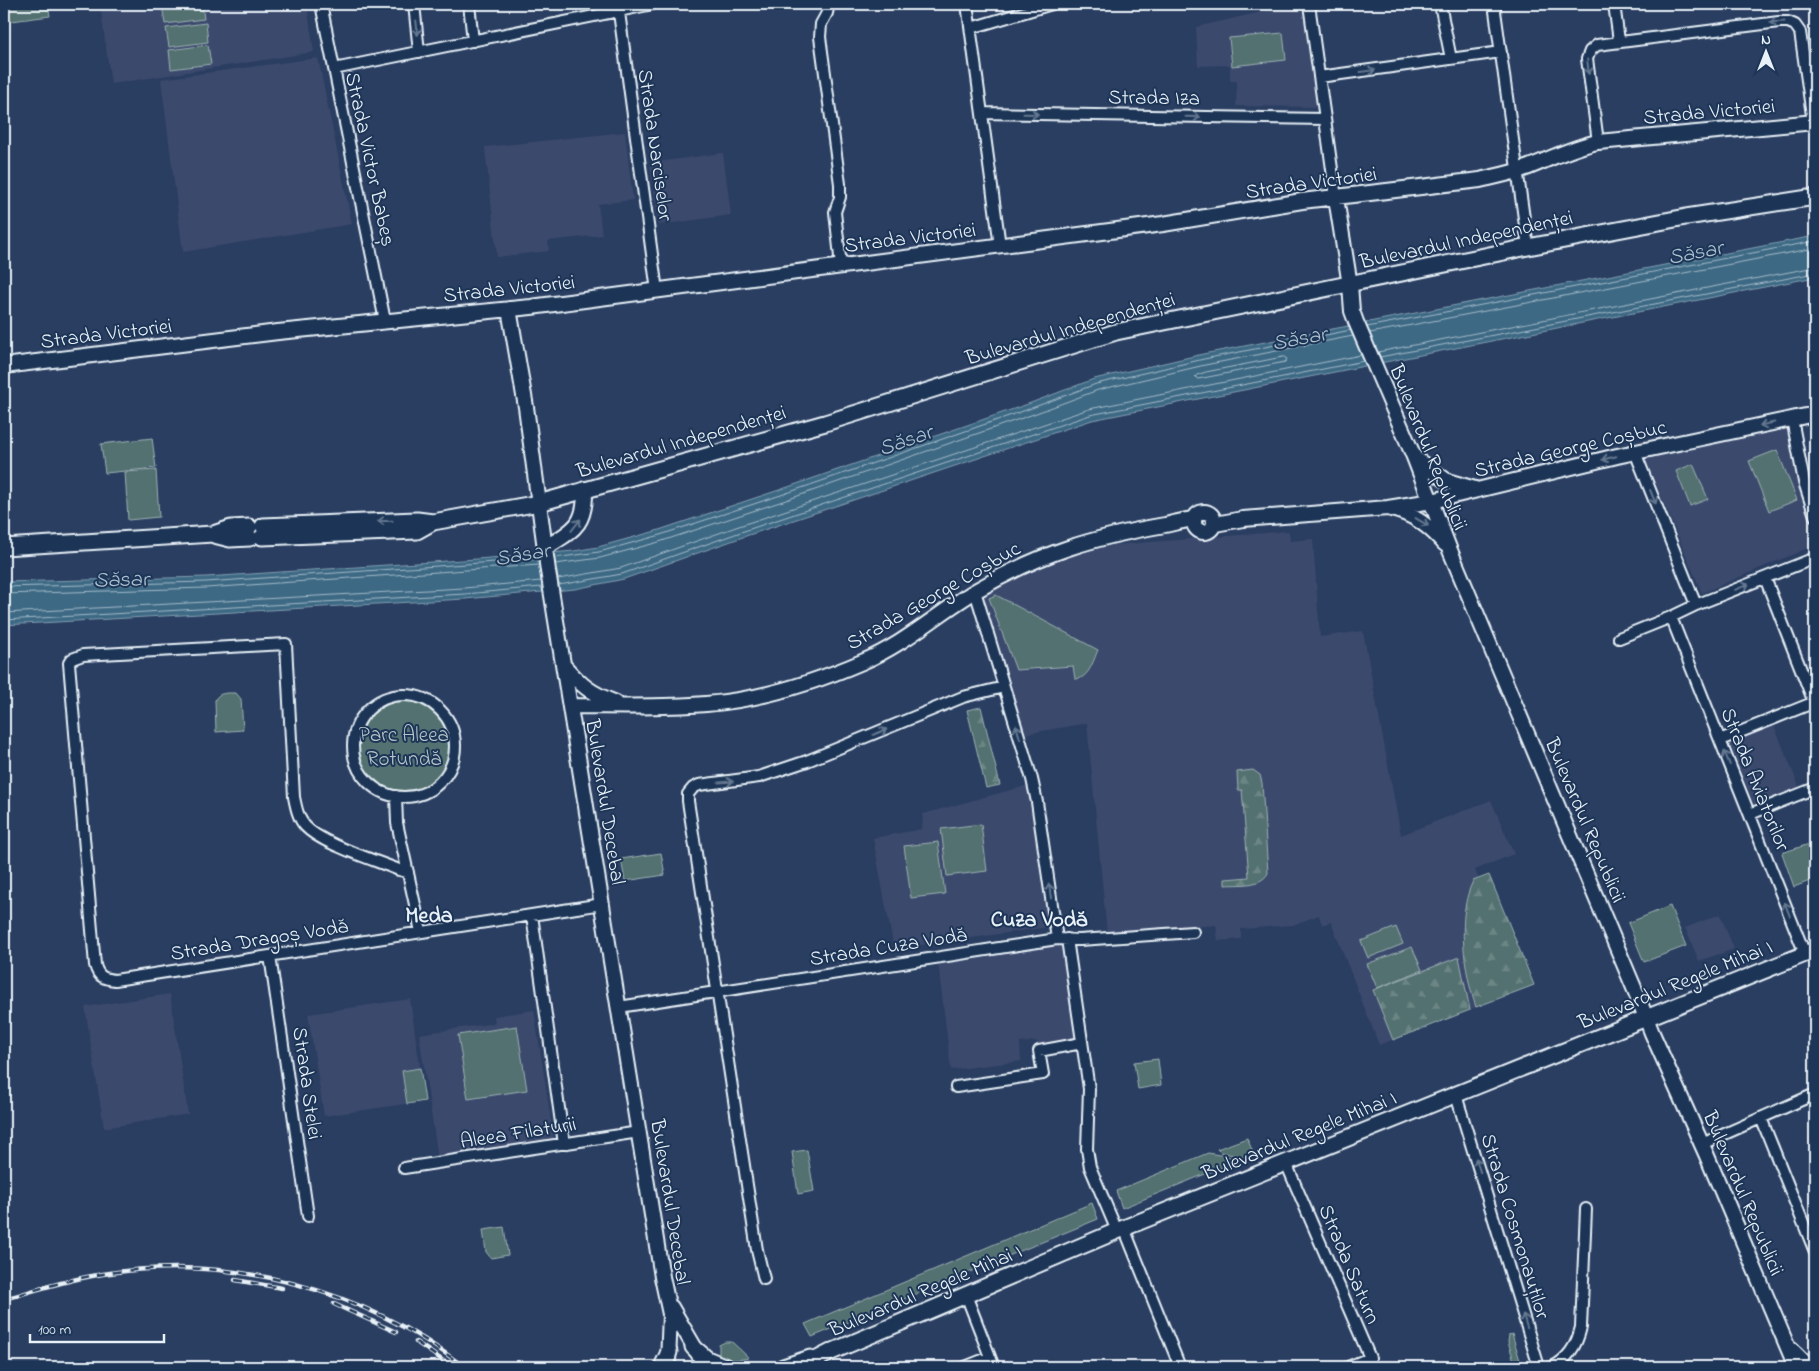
<svg xmlns="http://www.w3.org/2000/svg" width="1819" height="1371" font-family="'Indie Flower',sans-serif">
<style>
.built{fill:#3a496d}
.green{fill:#537170;stroke:#9eb1b4}
.forest{fill:url(#forest-firs);stroke:#9eb1b4}
.water{fill:#3e6984;stroke:#829fb2}
.lines{fill:none;stroke-linecap:round;stroke-linejoin:round}
.shore{stroke:#a4bbca;stroke-width:1}
.street-casing{stroke:#e8f1f8;stroke-width:14}
.secondary-casing{stroke:#e8f1f8;stroke-width:18}
.primary-casing{stroke:#e8f1f8;stroke-width:19}
.street{stroke:#1d3557;stroke-width:10}
.secondary{stroke:#1d3557;stroke-width:14}
.primary{stroke:#1d3557;stroke-width:15}
.rail-casing{stroke:#e8f1f8;stroke-width:4.5}
.rail{stroke:#1d3557;stroke-width:2.5;stroke-dasharray:8;stroke-linecap:butt}
.oneway{stroke:#64778f}
.labels{text-anchor:middle;stroke-width:4;stroke-linejoin:round;paint-order:stroke}
.street-label{font-size:21px;fill:#e8f1f8;stroke:#1d3557}
.park-label{font-size:21px;fill:#b4c4c8;stroke:#1d3557}
.water-label{font-size:22px;font-style:italic;fill:#acc1cf;stroke:#1d3557}
.neighbourhood-label{font-size:22px;font-weight:bold;fill:#e8f1f8;stroke:#1d3557}
</style>
<defs>
<pattern id="forest-firs" width="22" height="20" patternUnits="userSpaceOnUse" patternTransform="scale(1.25)"><rect width="22" height="20" fill="#537170"/><path d="M5 1l3.5 6h-7zM16 11l3.5 6h-7z" fill="#6c8685"/></pattern>
</defs>
<rect width="100%" height="100%" fill="#2a3e61"/>
<filter id="ink" filterUnits="userSpaceOnUse"><feTurbulence type="fractalNoise" baseFrequency=".02" numOctaves="2"/><feDisplacementMap in="SourceGraphic" scale="10" xChannelSelector="R" yChannelSelector="G"/><feConvolveMatrix kernelMatrix="1 2 1 2 8 2 1 2 1" color-interpolation-filters="sRGB"/></filter>
<g filter="url(#ink)">
<path class="built" d="M100,4H307L314,52L111,84Z
M1296,4H1304L1319,107L1236,106L1237,81H1230V65L1198,66L1196,27Z
M318,58L352,224L183,252L161,79Z
M625,132L633,200L598,204L602,235L548,241L549,251L497,257L485,147Z
M723,153L731,215L659,225L650,163Z
M1789,428L1798,481L1815,532V545L1702,593L1645,458Z
M1289,531L1290,541L1313,539L1320,637L1363,631L1401,835L1491,800L1514,854L1475,870L1524,989L1379,1045L1331,922L1322,925L1319,915L1293,925L1241,929V939L1218,941L1216,925L1107,934L1087,723L1025,734L983,596L1013,579L1047,564L1101,546Z
M1773,723L1800,789L1755,807L1728,740Z
M1029,785L1049,927L894,949L873,838L922,829L923,814Z
M1720,914L1734,949L1699,961L1685,928Z
M1061,942L1076,1039L1038,1045L1037,1041L1020,1043L1021,1061L951,1070L938,962Z
M170,994L188,1114L104,1128L85,1007Z
M410,999L425,1101L324,1116L308,1014Z
M534,1010L554,1140L438,1158L419,1034L495,1023L494,1016Z"/>
<path class="green" d="M4,4H48L50,16L4,22Z
M169,4H202L204,19L165,24L162,5Z
M206,23L208,42L169,47L166,28Z
M1283,33L1286,60L1232,66L1229,38Z
M208,45L211,64L171,69L169,50Z
M152,438L156,468L105,473L101,444Z
M1777,450L1797,500L1769,511L1749,461Z
M1693,464L1708,499L1690,506L1676,471Z
M156,470L159,517L128,520L125,472Z
M996,595L1098,650C1093,661 1089,679 1075,679L1073,666L1016,670L989,598Z
M236,693L241,699L243,730L216,732L215,700C218,692 228,693 236,693Z
M356 746a48 48 0 1 1 96 0a48 48 0 1 1-96 0Z
M981,824L987,871L947,876L941,829Z
M938,842L945,894L911,898L904,846Z
M1815,842V879L1794,887L1782,853Z
M661,853L665,875L625,881L621,859Z
M1670,906L1686,946L1644,962L1628,923Z
M1396,927L1403,944L1368,958L1361,941Z
M1412,947L1422,970L1377,988L1367,964Z
M517,1026L527,1090L468,1099L458,1035Z
M1158,1059L1161,1085L1138,1089L1134,1062Z
M420,1068L425,1101L407,1104L402,1071Z
M1247,1138L1254,1155L1246,1158L1220,1152L1217,1149Z
M807,1150L814,1191L798,1194L792,1152Z
M1208,1153L1242,1159L1122,1208L1116,1191Z
M1092,1203L1098,1219L812,1337L805,1324Z
M504,1227L508,1255L491,1258L486,1252L483,1230Z
M1512,1334L1522,1367H1516L1508,1342L1509,1335Z
M725,1342H732L749,1358L729,1361L722,1359L719,1353V1345Z"/>
<path class="forest" d="M981,707L1000,785L986,788L967,710Z
M1253,770L1260,775L1262,783L1268,873C1261,887 1239,884 1225,885V879L1249,877L1242,790H1238L1237,772Z
M1489,875L1534,985L1476,1007C1464,973 1456,915 1473,881Z
M1459,957L1470,1010L1393,1040L1373,990Z"/>
<path class="water" d="M1815,236V277L1092,420L740,538L624,579L575,589L465,599L4,625V582L206,577L477,559L574,551L598,547L656,531L785,488L1028,404L1094,379L1203,354Z"/>
<g class="lines">
<path class="shore" d="M1367,327L1815,241
M1370,333L1815,248
M1378,352L1815,267
M1284,357L1287,359L1285,362L1198,379L1195,377L1197,375L1206,372Z
M1380,357L1815,273
M554,558L599,552L657,536L787,493L1029,409L1096,384L1204,359L1351,330
M555,564L600,558L659,542L789,499L1031,415L1098,390L1205,365L1353,336
M558,579L621,568L736,527L1089,409L1361,355
M559,585L622,574L738,533L1090,415L1364,361
M4,587L206,582L538,559
M4,594L206,588L539,565
M4,613L464,588L541,581
M4,620L465,594L542,587"/>
<g class="street-casing">
<path id="street" d="M321,4L385,321
M414,4L419,52
M469,4L473,41
M829,4L827,13L821,24L820,37L840,184V197L835,212L841,266
M967,4L1000,246
M1309,4L1336,198
M1440,4L1451,59
M1494,4L1528,247
M1614,4L1619,41
M618,5L657,291
M971,28L1052,4
M334,69L653,4
M1319,77L1501,52
M982,113L1325,119
M1598,142L1587,59L1590,51L1597,45L1779,22H1788L1795,25L1800,32L1813,122
M1792,419L1804,482L1815,516
M1635,452L1696,605
M1765,578L1815,705
M975,591L1032,779L1037,802L1057,939
M1671,617L1805,954
M1619,638L1671,617L1696,605L1815,558
M353 746a51 51 0 1 1 102 0a51 51 0 1 1-102 0Z
M1720,740L1815,702
M396,796L397,823L421,932
M1750,814L1815,788
M408,872L399,870C375,860 321,844 305,826C298,818 296,807 294,797L286,644L83,655L72,659L69,663L95,965C98,977 104,979 115,980L602,904
M532,915L564,1144
M1067,939L1089,1089L1087,1149L1090,1167L1117,1231
M270,956L308,1216
M619,1007L1057,939L1080,940L1193,932
M956,1087L1043,1074L1039,1051L1082,1043
M1456,1095L1539,1367
M1761,1118L1815,1252
M1702,1144L1815,1094
M1286,1163L1370,1358L1348,1367
M404,1168L639,1132
M1124,1228L1180,1367
M764,1279L757,1250L688,801V794L693,788L699,785L759,777L807,761L963,697L1004,687
M966,1295L994,1367
M965,1367L990,1357
M1552,1367C1569,1359 1577,1345 1581,1327L1586,1209"/>
</g>
<g class="secondary-casing">
<path id="secondary" d="M1336,198L1350,285L1352,311L1356,322L1414,457L1449,548L1637,995L1652,1033L1707,1156L1796,1367
M509,309L526,407L548,571L662,1277L670,1314L668,1362
M4,366L278,332L531,307L1163,224L1302,201L1480,180C1497,176 1513,173 1529,167C1552,158 1573,147 1598,142L1815,122
M1416,459L1447,481L1475,489
M1391,509C1414,514 1430,527 1445,544
M1194 522a10 10 0 1 1 20 0a10 10 0 1 1-20 0Z
M1215,524L1243,519L1388,508L1432,501L1617,456L1815,414
M545,548C573,530 586,526 585,489
M564,666C582,686 590,693 616,703
M570,706C616,706 661,708 706,704C760,700 813,683 862,662C905,644 938,613 977,590C1040,553 1094,537 1165,525C1175,523 1184,520 1194,519
M671,1307L706,1367
M1792,1350L1809,1367"/>
</g>
<g class="primary-casing">
<path id="primary" d="M263,526L417,520L433,522L539,503L825,423L1116,332L1528,247L1686,217L1815,197
M214,535L230,539L250,538
M262,537L417,531L433,522
M4,547L213,534L231,528L249,527
M693,1347L707,1359L726,1367
M662,1367L669,1352
M783,1367L810,1358
M802,1367L831,1352L1124,1228L1815,950"/>
</g>
<use href="#street" class="street"/>
<use href="#secondary" class="secondary"/>
<use href="#primary" class="primary"/>
<g class="rail-casing">
<path id="rail" d="M235,1280L282,1288
M4,1299C36,1290 69,1279 103,1274C229,1253 364,1289 464,1367
M334,1304L396,1332
M416,1342L452,1367"/>
</g>
<use href="#rail" class="rail"/>
</g>
<defs><path id="oneway-shaft" d="M-6 0H5M1.5-3L5.5 0L1.5 3" fill="none" stroke-width="1.6" stroke-linecap="round" stroke-linejoin="round" transform="scale(1.25)"/></defs>
<g class="oneway">
<use href="#oneway-shaft" transform="translate(1777 22) rotate(177)"/>
<use href="#oneway-shaft" transform="translate(417 28) rotate(84)"/>
<use href="#oneway-shaft" transform="translate(1588 67) rotate(84)"/>
<use href="#oneway-shaft" transform="translate(1368 71) rotate(-8)"/>
<use href="#oneway-shaft" transform="translate(1031 114) rotate(1)"/>
<use href="#oneway-shaft" transform="translate(1193 117) rotate(1)"/>
<use href="#oneway-shaft" transform="translate(1767 424) rotate(168)"/>
<use href="#oneway-shaft" transform="translate(1609 458) rotate(167)"/>
<use href="#oneway-shaft" transform="translate(1653 497) rotate(68)"/>
<use href="#oneway-shaft" transform="translate(385 521) rotate(178)"/>
<use href="#oneway-shaft" transform="translate(1422 522) rotate(31)"/>
<use href="#oneway-shaft" transform="translate(576 525) rotate(-52)"/>
<use href="#oneway-shaft" transform="translate(1742 587) rotate(-22)"/>
<use href="#oneway-shaft" transform="translate(880 732) rotate(-23)"/>
<use href="#oneway-shaft" transform="translate(1018 732) rotate(-107)"/>
<use href="#oneway-shaft" transform="translate(1727 758) rotate(-112)"/>
<use href="#oneway-shaft" transform="translate(726 782) rotate(-4)"/>
<use href="#oneway-shaft" transform="translate(1050 891) rotate(-98)"/>
<use href="#oneway-shaft" transform="translate(1787 909) rotate(-112)"/>
<use href="#oneway-shaft" transform="translate(1478 1165) rotate(-107)"/>
<use href="#oneway-shaft" transform="translate(1525 1321) rotate(-107)"/>
</g>
</g>
<g class="labels">
<g class="street-label">
<text transform="translate(1154 97) rotate(1)" y="7">Strada Iza</text>
<text transform="translate(1709 111) rotate(-5)" y="7">Strada Victoriei</text>
<text transform="translate(656 145) rotate(82)" y="7">Strada Narciselor</text>
<text transform="translate(371 159) rotate(78)" y="7">Strada Victor Babeș</text>
<text transform="translate(1311 182) rotate(-8)" y="7">Strada Victoriei</text>
<text transform="translate(910 237) rotate(-7)" y="7">Strada Victoriei</text>
<text transform="translate(1466 239) rotate(-12)" y="7">Bulevardul Independenței</text>
<text transform="translate(509 288) rotate(-6)" y="7">Strada Victoriei</text>
<text transform="translate(1070 328) rotate(-16)" y="7">Bulevardul Independenței</text>
<text transform="translate(106 333) rotate(-7)" y="7">Strada Victoriei</text>
<text transform="translate(681 441) rotate(-16)" y="7">Bulevardul Independenței</text>
<text transform="translate(1429 447) rotate(68)" y="7">Bulevardul Republicii</text>
<text transform="translate(1570 448) rotate(-13)" y="7">Strada George Coșbuc</text>
<text transform="translate(933 595) rotate(-30)" y="7">Strada George Coșbuc</text>
<text transform="translate(1756 779) rotate(68)" y="7">Strada Aviatorilor</text>
<text transform="translate(606 802) rotate(81)" y="7">Bulevardul Decebal</text>
<text transform="translate(1586 820) rotate(67)" y="7">Bulevardul Republicii</text>
<text transform="translate(259 939) rotate(-9)" y="7">Strada Dragoș Vodă</text>
<text transform="translate(888 946) rotate(-9)" y="7">Strada Cuza Vodă</text>
<text transform="translate(1675 984) rotate(-22)" y="7">Bulevardul Regele Mihai I</text>
<text transform="translate(308 1083) rotate(82)" y="7">Strada Stelei</text>
<text transform="translate(518 1132) rotate(-9)" y="7">Aleea Filaturii</text>
<text transform="translate(1299 1135) rotate(-22)" y="7">Bulevardul Regele Mihai I</text>
<text transform="translate(1744 1193) rotate(67)" y="7">Bulevardul Republicii</text>
<text transform="translate(671 1202) rotate(81)" y="7">Bulevardul Decebal</text>
<text transform="translate(1516 1226) rotate(73)" y="7">Strada Cosmonauților</text>
<text transform="translate(1350 1264) rotate(67)" y="7">Strada Saturn</text>
<text transform="translate(925 1290) rotate(-23)" y="7">Bulevardul Regele Mihai I</text>
</g>
<g class="park-label">
<text x="404" y="741">Parc Aleea<tspan x="404" dy="24">Rotundă</tspan></text>
</g>
<g class="water-label">
<text transform="translate(1695 251) rotate(-11)" y="8">Săsar</text>
<text transform="translate(1299 337) rotate(-10)" y="8">Săsar</text>
<text transform="translate(905 439) rotate(-19)" y="8">Săsar</text>
<text transform="translate(522 553) rotate(-9)" y="8">Săsar</text>
<text transform="translate(121 578) rotate(-1)" y="8">Săsar</text>
</g>
<g class="neighbourhood-label">
<text x="429" y="922">Meda</text>
<text x="1039" y="926">Cuza Vodă</text>
</g>
</g>
<rect width="1819" height="1371" fill="none" stroke="#1d3557" stroke-width="20"/>
<rect x="10" y="10" width="1799" height="1351" fill="none" stroke="#e8f1f8" stroke-width="2" filter="url(#ink)"/>
<g transform="translate(1766 52)" stroke="#1d3557" stroke-width="4" paint-order="stroke">
<path d="M0-4L9 19L0 12L-9 19Z" fill="#e8f1f8"/>
<text y="-8" font-size="14" font-weight="bold" text-anchor="middle" fill="#e8f1f8">N</text>
</g>
<path d="M30 1334v8h134v-8" fill="none" stroke="#e8f1f8" stroke-width="2.5"/>
<text x="38" y="1334" font-size="15" fill="#e8f1f8" stroke="#1d3557" stroke-width="4" paint-order="stroke">100 m</text>
</svg>
